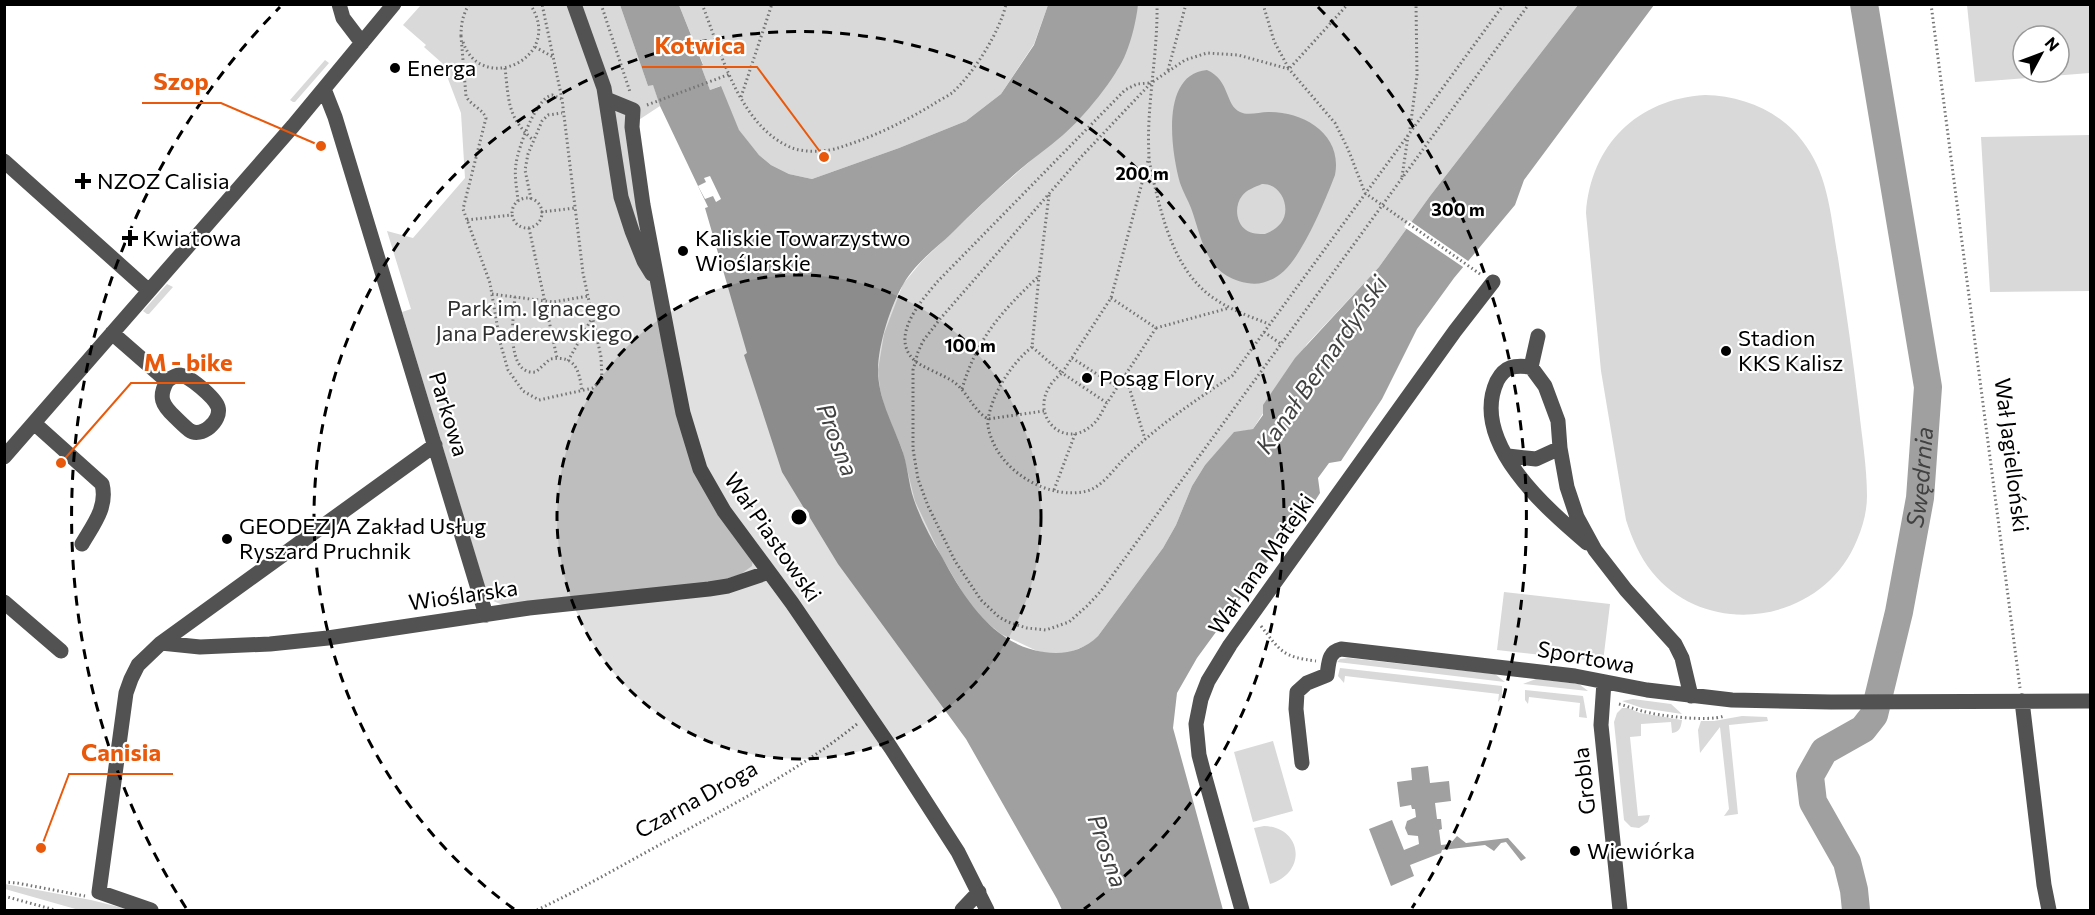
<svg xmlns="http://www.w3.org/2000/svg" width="2095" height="915" font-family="Commissioner,sans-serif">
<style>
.green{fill:#d9d9d9;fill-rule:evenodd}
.water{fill:#a0a0a0;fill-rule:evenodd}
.pier{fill:#fff}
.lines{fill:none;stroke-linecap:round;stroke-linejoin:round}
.river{stroke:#a0a0a0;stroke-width:28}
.path{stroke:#747474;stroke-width:3;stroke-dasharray:1.5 3;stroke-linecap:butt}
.minor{stroke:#525252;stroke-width:15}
.ring{fill:none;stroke:#000;stroke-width:3;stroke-dasharray:10 8}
.poi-dot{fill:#000;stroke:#fff;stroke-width:2}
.labels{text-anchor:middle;stroke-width:4.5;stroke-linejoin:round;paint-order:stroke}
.poi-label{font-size:22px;fill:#000;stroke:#fff;text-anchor:start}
.park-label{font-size:22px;fill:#303030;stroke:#fff}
.street-label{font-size:22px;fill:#000;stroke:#fff}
.water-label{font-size:24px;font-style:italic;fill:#414141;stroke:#fff}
.centre{fill:#000;stroke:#fff;stroke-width:3}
.ring-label{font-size:18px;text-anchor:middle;font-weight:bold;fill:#000;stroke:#fff;stroke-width:4.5;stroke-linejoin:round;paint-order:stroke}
.leader{fill:none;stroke:#e8590c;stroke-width:2}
.callout-dot{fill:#e8590c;stroke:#fff;stroke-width:2}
.callout-label{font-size:24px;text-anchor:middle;font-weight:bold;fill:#e8590c;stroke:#fff;stroke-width:4.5;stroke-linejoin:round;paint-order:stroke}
</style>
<rect width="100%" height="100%" fill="#fff"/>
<path class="green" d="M421,5H620L648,86L653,84L660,106L628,127L678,414L753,559L752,566L741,574L720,581L503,605L493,601L487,594L402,312L411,309L387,231L413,238L465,178L461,113L442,63L424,47L426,45L403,25Z
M679,5H1048L1034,44L1001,94L966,121L899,148L812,179L789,174L771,165L759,155L739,131L720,86L710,90L701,66L703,64Z
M1138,5H1578L1430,196L1379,267L1307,344L1253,429L1234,433L1205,465L1192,486L1176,525L1163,548L1098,636L1090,644L1068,653L1053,654L1037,651L1001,634L985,621L970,605L940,554L915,501L902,449L885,409L880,389L878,370L884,334L903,284L922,261L996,191L1080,118L1118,69Z
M1967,5H2090V73L1975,82ZM2023,36H2059V72H2023Z
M325,60L329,63L295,102H293L290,100Z
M1705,95C1745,96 1783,112 1806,146C1829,178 1831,219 1838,258C1846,309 1853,359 1859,410C1862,438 1867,467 1867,496C1867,511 1863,526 1857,540C1824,622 1709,642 1652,572C1640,557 1632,539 1626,520L1601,371L1586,213C1591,145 1637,99 1705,95Z
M2090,135V291L1990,292L1981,137Z
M167,284L173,287L149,314H147L143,311Z
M1504,592L1610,604L1603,662L1497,650Z
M1348,658L1495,674L1505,682L1337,662L1340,659Z
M1340,668L1502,686V697L1498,702L1499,694L1345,676L1344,683L1338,676Z
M1536,679L1579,684L1588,691L1523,684Z
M1525,690L1583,696L1587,718L1579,717L1580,703L1529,697L1528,704L1525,700Z
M1633,699L1671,704L1682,714L1642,708L1622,701Z
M1622,708H1628L1640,713L1682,720C1681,727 1680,732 1672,733L1671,722L1641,724V736L1630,737L1638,816L1650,815L1648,822L1639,828L1631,827L1624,820L1614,722L1617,713Z
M1742,716L1767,717L1768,721L1729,725L1738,814L1724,816L1729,809L1720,727L1700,753L1698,730L1701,721H1714Z
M1273,741L1293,811L1253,822L1234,752Z
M1264,826C1302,827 1308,872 1270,884L1254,828Z
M5,884L91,900L131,910H79L5,889Z"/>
<path class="water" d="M620,5H679L703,65L701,66L710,90L721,86L739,130L759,155L771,165L789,174L812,179L899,148L966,121L1001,94L1034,45L1048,5H1138C1136,21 1132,38 1126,53C1117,77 1083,118 1063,135C1048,148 1032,159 1017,172C994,192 972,213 951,234C935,249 915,264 904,283C891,304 878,345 878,370C878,398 892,422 901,447C908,464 908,483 914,500C921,520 931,539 942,557C964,598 993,645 1044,652C1064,655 1083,651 1098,636L1163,548L1176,525L1192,486L1205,465L1234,432L1253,429L1263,415V405L1295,358L1379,267L1430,196L1578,5H1654L1524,180L1515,205L1454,278L1417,329L1382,399L1341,461L1329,463L1318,478L1320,493L1311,507L1273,554L1197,658L1177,693L1173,728L1223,910H1062L1057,899L966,739L838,564L782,472L744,355L747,353L705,208L708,207L660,106L653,85L648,86Z
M1207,70C1230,80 1225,105 1240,112C1248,116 1259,112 1268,112C1303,111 1343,134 1335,175C1325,201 1304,252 1284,271C1274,280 1261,286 1247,283C1205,275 1203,241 1191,208C1188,200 1183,192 1180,183C1171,151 1160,74 1207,70ZM1262,184C1281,183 1292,208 1281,223C1277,228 1271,232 1265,234C1259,234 1251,234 1246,230C1236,223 1234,206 1242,196C1246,190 1255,187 1262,184Z
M1428,766L1430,783L1449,781L1451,801L1435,803L1437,819H1441L1442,829L1439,830L1441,845L1450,844L1457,836L1466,843L1508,838L1526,858L1521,861L1506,842L1501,843L1494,851L1485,845L1442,850L1441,853L1410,865L1414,876L1391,886L1369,829L1392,820L1404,850L1419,844L1418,836L1408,835L1405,828L1407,821L1416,817L1415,809H1412L1411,805L1400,807L1397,782L1412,780L1411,768Z"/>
<path class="pier" d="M710,176L721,199L716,202L713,196L705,199L698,186L706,182L704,178Z
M1409,220L1471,263L1466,269L1404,227Z"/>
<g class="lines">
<path class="river" id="s1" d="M1856,910L1854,890L1847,862L1813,802L1810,776L1824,751L1863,729L1874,715L1899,612L1920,498L1928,387L1864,4"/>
<path class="path" d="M601,4L630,92
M702,4C721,52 739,126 792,148C807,153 827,152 841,147C873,137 904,122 932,105C938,101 946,97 952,93C973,74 1000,32 1006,4
M1157,4C1158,55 1146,106 1149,156C1149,165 1153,175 1154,183C1164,225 1177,274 1215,299C1231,310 1251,317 1269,324
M1263,4L1274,41L1289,69L1348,4
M1931,4L2020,688
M461,36L466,96C471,106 482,108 486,118L463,209L490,283L500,342L508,370L523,391L539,400L593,388L602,379L601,357L583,273L562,99L542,4
M461,36C461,23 463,15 469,4
M463,42C481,96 566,58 530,4
M535,47L553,57
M505,68C509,101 507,117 533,140
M1168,70L1186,4
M741,97L772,4
M647,105L730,74
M1410,129L1417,75L1416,4
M1402,177L1408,136
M1049,195L1039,276L1032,347L1062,373C1020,406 1060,453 1091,426C1099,420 1102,411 1107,403
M512 213a15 15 0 1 1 30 0a15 15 0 1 1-30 0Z
M531,199L525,170L528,154L542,121L548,115L562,113
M518,201C517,189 514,176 516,164C518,148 536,98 552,95L562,99
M541,212L575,208
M467,220L512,215
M529,228L557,358
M1480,274L1365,193L1348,149L1335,123L1289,69L1238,55L1207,53L1185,60L1151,83L1081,157L940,319L923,341L918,352L913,370V449L918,479L928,506L955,561L981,600L999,617L1008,622L1027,628L1046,630L1069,622L1087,606L1101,591L1529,4
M492,294L553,302L588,296
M515,297C513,316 505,376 536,372L550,359C575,355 579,369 582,391
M1111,298L1156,328L1107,403L1062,373L1111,298L1149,157
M1156,328L1229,308
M1264,332L1281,344
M1032,347C1012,363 992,393 988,420C987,427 990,435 993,442C1007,475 1051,500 1087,491C1101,487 1111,473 1121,462C1154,428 1193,402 1232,376L1504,4
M1072,358L1117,387
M568,361L592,318
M1125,374L1145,439
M962,389C977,338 1002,311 1039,276
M1044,411L988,419C973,410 968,393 954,382C944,375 921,367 914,360C889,336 922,300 938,281L1125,90L1137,84L1149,83
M1054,490L1075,434
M1261,626C1281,652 1283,657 1316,661
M1619,704C1627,706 1634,709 1642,711C1659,716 1708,722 1724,716
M4,882L17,883L85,896
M4,896L55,910
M537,910C584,888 629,861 674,837C737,802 801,769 857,724"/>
<path class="minor" d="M339,4L343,18L362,43
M574,4L604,88L621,197L632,231L644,261L652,274
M324,89L335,117L486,615
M606,99L633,110L632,127L643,205L670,347L683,413L700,469L724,511L792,603L891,748L958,852L987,910
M4,161L149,291
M112,333L167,381C158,397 162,405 175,417C179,421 184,426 189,430C201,439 222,421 218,407C215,398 188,374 179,375C175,375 171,378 167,381
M1538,336L1531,367L1545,386L1558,421L1560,448L1567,487L1577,517L1595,550L1626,590L1675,644L1682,658L1691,696
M1531,367C1514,365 1505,366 1497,381C1469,442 1547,509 1587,543
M34,423L102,484C108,507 93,525 82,544
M1508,456L1536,459L1560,448
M4,457L293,126L394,4
M4,602L61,651
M161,643L200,647L270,644L328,638L529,608L709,589L728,586L769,572
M1604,682L1601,725L1620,910
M2022,701L2044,885L2049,910
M1302,763L1296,709L1297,692L1307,683L1327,675C1329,663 1328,652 1341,649L1575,676L1647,690L1732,700L1831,702L2090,701
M151,910L99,892L126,693L131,679L138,665L161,643L435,445
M962,910L979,892
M1242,910L1204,774L1199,755L1196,724L1201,699L1208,681L1230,645L1455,331L1493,282"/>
</g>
<circle cx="799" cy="517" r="242" fill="#000" fill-opacity=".12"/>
<g class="ring">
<circle cx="799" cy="517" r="242"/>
<path d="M514 909A485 485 0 1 1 1084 909"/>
<path d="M186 908A727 727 0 0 1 280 7M1318 7A727 727 0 0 1 1412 908"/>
</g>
<g class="poi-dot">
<circle cx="395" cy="68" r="6"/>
<path d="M80 172h6v6h6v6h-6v6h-6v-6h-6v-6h6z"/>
<path d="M127 229h6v6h6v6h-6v6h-6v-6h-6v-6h6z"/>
<circle cx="683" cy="251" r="6"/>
<circle cx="1726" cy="351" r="6"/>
<circle cx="1087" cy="378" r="6"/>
<circle cx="227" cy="539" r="6"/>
<circle cx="1575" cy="851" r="6"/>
</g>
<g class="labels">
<g class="poi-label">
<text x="407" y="76">Energa</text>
<text x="97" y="189">NZOZ Calisia</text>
<text x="142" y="246">Kwiatowa</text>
<text x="695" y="246">Kaliskie Towarzystwo<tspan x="695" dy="25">Wioślarskie</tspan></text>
<text x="1738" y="346">Stadion<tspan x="1738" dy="25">KKS Kalisz</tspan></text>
<text x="1099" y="386">Posąg Flory</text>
<text x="239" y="534">GEODEZJA Zakład Usług<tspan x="239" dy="25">Ryszard Pruchnik</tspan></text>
<text x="1587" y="859">Wiewiórka</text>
</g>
<g class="park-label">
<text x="534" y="316">Park im. Ignacego<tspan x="534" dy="25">Jana Paderewskiego</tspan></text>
</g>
<g class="street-label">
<text transform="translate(449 414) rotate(73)" y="8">Parkowa</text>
<text transform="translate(2012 455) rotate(83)" y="8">Wał Jagielloński</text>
<text transform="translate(773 537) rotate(55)" y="8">Wał Piastowski</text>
<text transform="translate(1261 564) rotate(-55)" y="8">Wał Jana Matejki</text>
<text transform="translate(463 595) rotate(-8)" y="8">Wioślarska</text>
<text transform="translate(1586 657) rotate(10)" y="8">Sportowa</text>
<text transform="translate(1584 781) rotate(-96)" y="8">Grobla</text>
<text transform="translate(696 799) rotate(-29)" y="8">Czarna Droga</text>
</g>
<g class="water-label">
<text transform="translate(1322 365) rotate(-55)" y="8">Kanał Bernardyński</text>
<text transform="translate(837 440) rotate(69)" y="8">Prosna</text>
<text dy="8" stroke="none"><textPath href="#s1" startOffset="478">Swędrnia</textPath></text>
<text transform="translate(1107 851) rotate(71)" y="8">Prosna</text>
</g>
</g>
<circle cx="799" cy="517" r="9" class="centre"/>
<g class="ring-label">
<text x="1142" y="180">200 m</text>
<text x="1458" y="216">300 m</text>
<text x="970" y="352">100 m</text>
</g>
<path class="leader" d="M824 157L757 67H642M321 146L221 103H142M61 463L131 383H245M41 848L69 774H173"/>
<g class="callout-dot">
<circle cx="824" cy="157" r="6"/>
<circle cx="321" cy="146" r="6"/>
<circle cx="61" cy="463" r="6"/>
<circle cx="41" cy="848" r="6"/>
</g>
<g class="callout-label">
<text x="700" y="54">Kotwica</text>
<text x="181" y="90">Szop</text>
<text x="188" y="371">M - bike</text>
<text x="121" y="761">Canisia</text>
</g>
<rect width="2095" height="915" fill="none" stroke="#000000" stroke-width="12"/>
<g transform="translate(2041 54) rotate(49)"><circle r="28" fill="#ffffff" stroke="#999999" stroke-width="1.5"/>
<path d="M0-4.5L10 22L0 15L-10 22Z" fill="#000000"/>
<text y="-9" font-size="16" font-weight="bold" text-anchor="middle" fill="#000000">N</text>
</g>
</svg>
